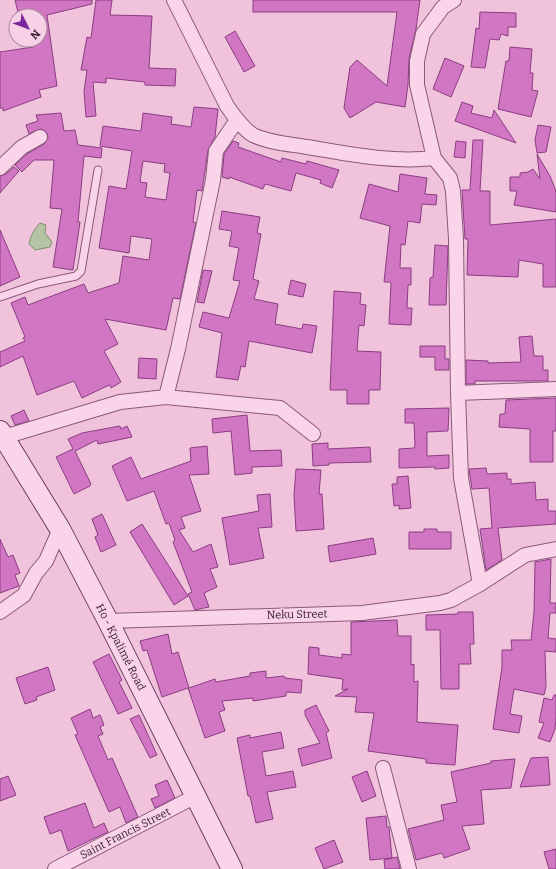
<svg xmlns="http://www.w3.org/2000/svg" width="556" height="869" font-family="Bitter,serif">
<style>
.water{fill:#b5c2a4;stroke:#7f916b}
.building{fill:#d076c3;stroke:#8b3d81;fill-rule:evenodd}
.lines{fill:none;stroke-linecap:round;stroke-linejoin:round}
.lane-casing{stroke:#8b587d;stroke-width:9}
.street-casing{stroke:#8b587d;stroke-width:16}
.secondary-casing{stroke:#6c3b61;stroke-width:22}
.lane{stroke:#fad5ea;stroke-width:7}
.street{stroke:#fad5ea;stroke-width:14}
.secondary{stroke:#fad5ea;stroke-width:20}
.labels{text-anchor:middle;stroke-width:3;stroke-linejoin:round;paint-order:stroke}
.street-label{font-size:11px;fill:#3a1d34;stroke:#f7d2e7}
</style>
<rect width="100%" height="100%" fill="#f0c2dc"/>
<path class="water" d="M40,223L46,225L45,233L52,242L50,247L35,250L29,244C30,237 34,229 40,223Z"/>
<path class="building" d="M15,0H92V4L47,15L57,86L39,90L41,97L3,111V108H0V52L33,47L32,40H40V14L19,16Z
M96,0H112L110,15L152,16L149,68L176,69L175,86L145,85V82L106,78V83L93,82L96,116L86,117L84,92L87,70H81L87,37L91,38Z
M253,0H420L416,29L409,59L408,85L405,107L376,102L350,118L344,108L350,67L357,60L387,86L397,12H253Z
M480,12L516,13V27H508V36L501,34L499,40L490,39L485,68L471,67L476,28L479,29Z
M235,31L255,66L244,72L225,37Z
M510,47L532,49L530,73H533L532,90L538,91L531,117L498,109L506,61H509Z
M445,58L464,66L451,97L433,89Z
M462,102L473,106L471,113L492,118L494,110L516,143L455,121Z
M194,107L218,109L215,137L208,150L202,191L197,190L193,222L196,223L180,299L173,298L166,330L105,319L118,344L104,351L121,382L111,388L110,385L105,387L82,398L74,381L37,395L23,356L0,367V352L25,341L23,338L25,337L11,303L25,297L28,305L84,284L88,293L119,283L123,256L149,260L152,239L131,236L129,253L99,248L109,186L126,189L132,151L100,146L103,126L141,131L143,113L172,117L171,124L191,127ZM143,161L165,164L164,172L170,173L166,200L145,197L147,183L140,182Z
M61,113L64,131L75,130L78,145L102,148L101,158L84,156L78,222H80L73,270L53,267L62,209L50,208L54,160H34L22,172L15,165L27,154L44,144L48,138L47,133L41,129L29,134L26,125L38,121L36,115Z
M538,125L551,127L546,152L537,153L535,140Z
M473,140H483L480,191H490V225L556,219V287H543V264L519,260L518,277L467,275L468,239H465L462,190H470Z
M233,141L239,143L238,147L281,162L282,158L306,164L307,161L339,170L332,188L320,183L321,180L296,173L291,191L265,184L263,189L229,177V179L222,177L224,154Z
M456,141L466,142L465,158L454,157Z
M537,154L550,176L556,191V212L514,205L517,191H510V177H520V173L528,172L533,169L540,179Z
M14,167L19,171L0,193V176L6,174Z
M400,174L427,178L425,194L437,195L436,205L422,204L420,223L408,221L405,245L401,244L400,268H411V285H408L407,308H412L411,325L389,324L391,284L390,282H384L390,226L360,218L369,184L398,192Z
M222,211L260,217L257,233L261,234L253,279L259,281L254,299L278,304L275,324L302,329L303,324L317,326L312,353L249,341L245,367L241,366L238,380L216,377L222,333L199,327L203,312L229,318L240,281L233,280L239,248L229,246L232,231L219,229Z
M0,230L20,277L0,286Z
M435,245L448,246L446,305H429L430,278L433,277Z
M203,270L212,271L204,303L197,302Z
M291,280L306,284L303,297L288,294Z
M334,291L361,293L360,304L366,305L364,326L359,325L357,351L381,352L380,390H369V404H347V390H330Z
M532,336L534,356H543V370H548V381H475V384H466V360L488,361V363L521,362L519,337Z
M420,346H445V359H449V370H435V357H420Z
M139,358L157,359L156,379L138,378Z
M556,398V431H553V462H530V429L499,427L500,414H505L506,400Z
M449,408L448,431L427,432V456L449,455V468L435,469V467L399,468V449L414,448L415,445L414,423H405V409Z
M24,410L29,421L15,425L11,416Z
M247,415L250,451L281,450L282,466L252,467V473L235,475L231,431L213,433L212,419Z
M120,426L121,429L127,426L132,437L98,444L97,440L75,451L91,484L90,486L74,494L56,457L73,449L68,439L82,433Z
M328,443V449L370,447L371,462L329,463V465L313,466L312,444Z
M207,446L209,474L189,475L201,511L181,517L185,528L179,530L193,552L211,544L218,567L210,569L217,587L204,593L209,607L195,610L188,594L192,592L173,542L175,540L169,523L166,524L154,491L127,501L112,466L131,457L141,479L191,461L190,448Z
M486,468L487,474L507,473V479H511V484L535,482L536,500L548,499V511H556V524L498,528L502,560L486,570L480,529L492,528L489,488L472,489L469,469Z
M296,469L321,470L319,494H322L324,529L296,531L294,495Z
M408,476L411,508L399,509V505L394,506L392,484H397V477Z
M270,494L272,527L258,528L264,558L230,565L222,518L259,511L257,495Z
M102,514L116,545L101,552L95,537L98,535L92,519Z
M142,524L188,596L174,605L130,532Z
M424,529H437V532H451V549H409V532H424Z
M373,538L376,554L330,562L328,546Z
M0,539L8,557L13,555L20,573L15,575L19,586L0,593Z
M551,559L550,603H556V613H550L548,638L556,639V652L545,651L546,687L544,695L514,689L510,714L522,716L519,733L493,729L502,667V650H512L511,640H531L534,612L535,562Z
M458,612H473L474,644H470L471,664H459V689H441L440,630H426V615L458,614Z
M397,620L398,636H411V665L414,664V682L418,681L417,722L458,725L455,765L426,763V759L368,751L374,713L355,712L357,697L335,696L348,689L342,690L343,679L308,674L309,647L319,648V655L342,658V654L351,655V622Z
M168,634L172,654L178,652L189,688L215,679L216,682L250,676V673L266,671V678L284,676L285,678L302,680L301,693L286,692V696L253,701V698L222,701L225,710L219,712L225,731L205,738L188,688L162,697L147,650L143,651L140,641Z
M109,654L122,680L119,682L132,708L118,714L93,662Z
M48,667L55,690L36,697L37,700L25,704L16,678Z
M554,695H556V717L555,729L550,742L538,738L544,723L539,722L544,698L552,700Z
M316,705L329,731L326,733L332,758L302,766L298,749L320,743L305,715V710Z
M90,709L93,718L100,715L104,725L100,727L103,734L98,736L108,760L112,758L138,817L126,823L120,807L109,812L75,735L78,734L71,718Z
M139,715L157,755L150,758L130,719Z
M281,732L284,748L262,752L266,776L293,771L296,787L267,792L273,819L256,823L250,796H248L237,738L250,735V738Z
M548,757L550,785L520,787L531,758Z
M515,759L511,788L481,790L484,824L462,826L470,849L444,858L442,853L416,860L408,829L444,820L441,805L457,802L451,772L491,763V761Z
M367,771L376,796L362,802L352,777Z
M8,776L16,795L0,801V779Z
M167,780L175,798L155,808L151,799L159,796L155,785Z
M85,803L94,828L104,823L108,832L68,851L61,830L50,834L44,817Z
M386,816L387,827H389L392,858L370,860L366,818Z
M334,840L343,862L324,869L315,848Z
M556,849V869H549L544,852Z
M397,857L400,869H385L384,860Z"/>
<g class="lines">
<g class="lane-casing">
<path id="lane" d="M0,297L38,284L76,276L81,271L98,170"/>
</g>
<g class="street-casing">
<path id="street" d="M174,0L227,106C234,116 242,128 253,135C270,143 289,144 307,147C348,154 393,163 434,158
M454,0L443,7L423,34L417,61V85L434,158L450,178L453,191L456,239L458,393L461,478L480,584
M0,168L22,147L40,137
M458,393L556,389
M166,397L178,349L213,180L216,151L237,120
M4,437L120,402L166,397L280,408L313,434
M0,612L24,595L36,573L46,561L60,529
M108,621L362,613L440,603L451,600L480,584L525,555L556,549
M383,768L409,869
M55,869L196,796"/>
</g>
<g class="secondary-casing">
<path id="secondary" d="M0,431L60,529L108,621L232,869"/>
</g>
<use href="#lane" class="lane"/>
<use href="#street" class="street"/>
<use href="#secondary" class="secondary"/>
</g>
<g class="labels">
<g class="street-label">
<text transform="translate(297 614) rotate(-1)" y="4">Neku Street</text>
<text transform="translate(121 647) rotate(63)" y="4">Ho - Kpalimé Road</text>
<text transform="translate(125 833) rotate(-27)" y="4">Saint Francis Street</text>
</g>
</g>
<g transform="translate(28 28) rotate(132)"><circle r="19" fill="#f7d2e7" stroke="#ab8a9f"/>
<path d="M0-3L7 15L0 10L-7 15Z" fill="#7b259c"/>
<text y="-6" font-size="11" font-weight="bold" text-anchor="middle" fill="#3a1d34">N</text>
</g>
</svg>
